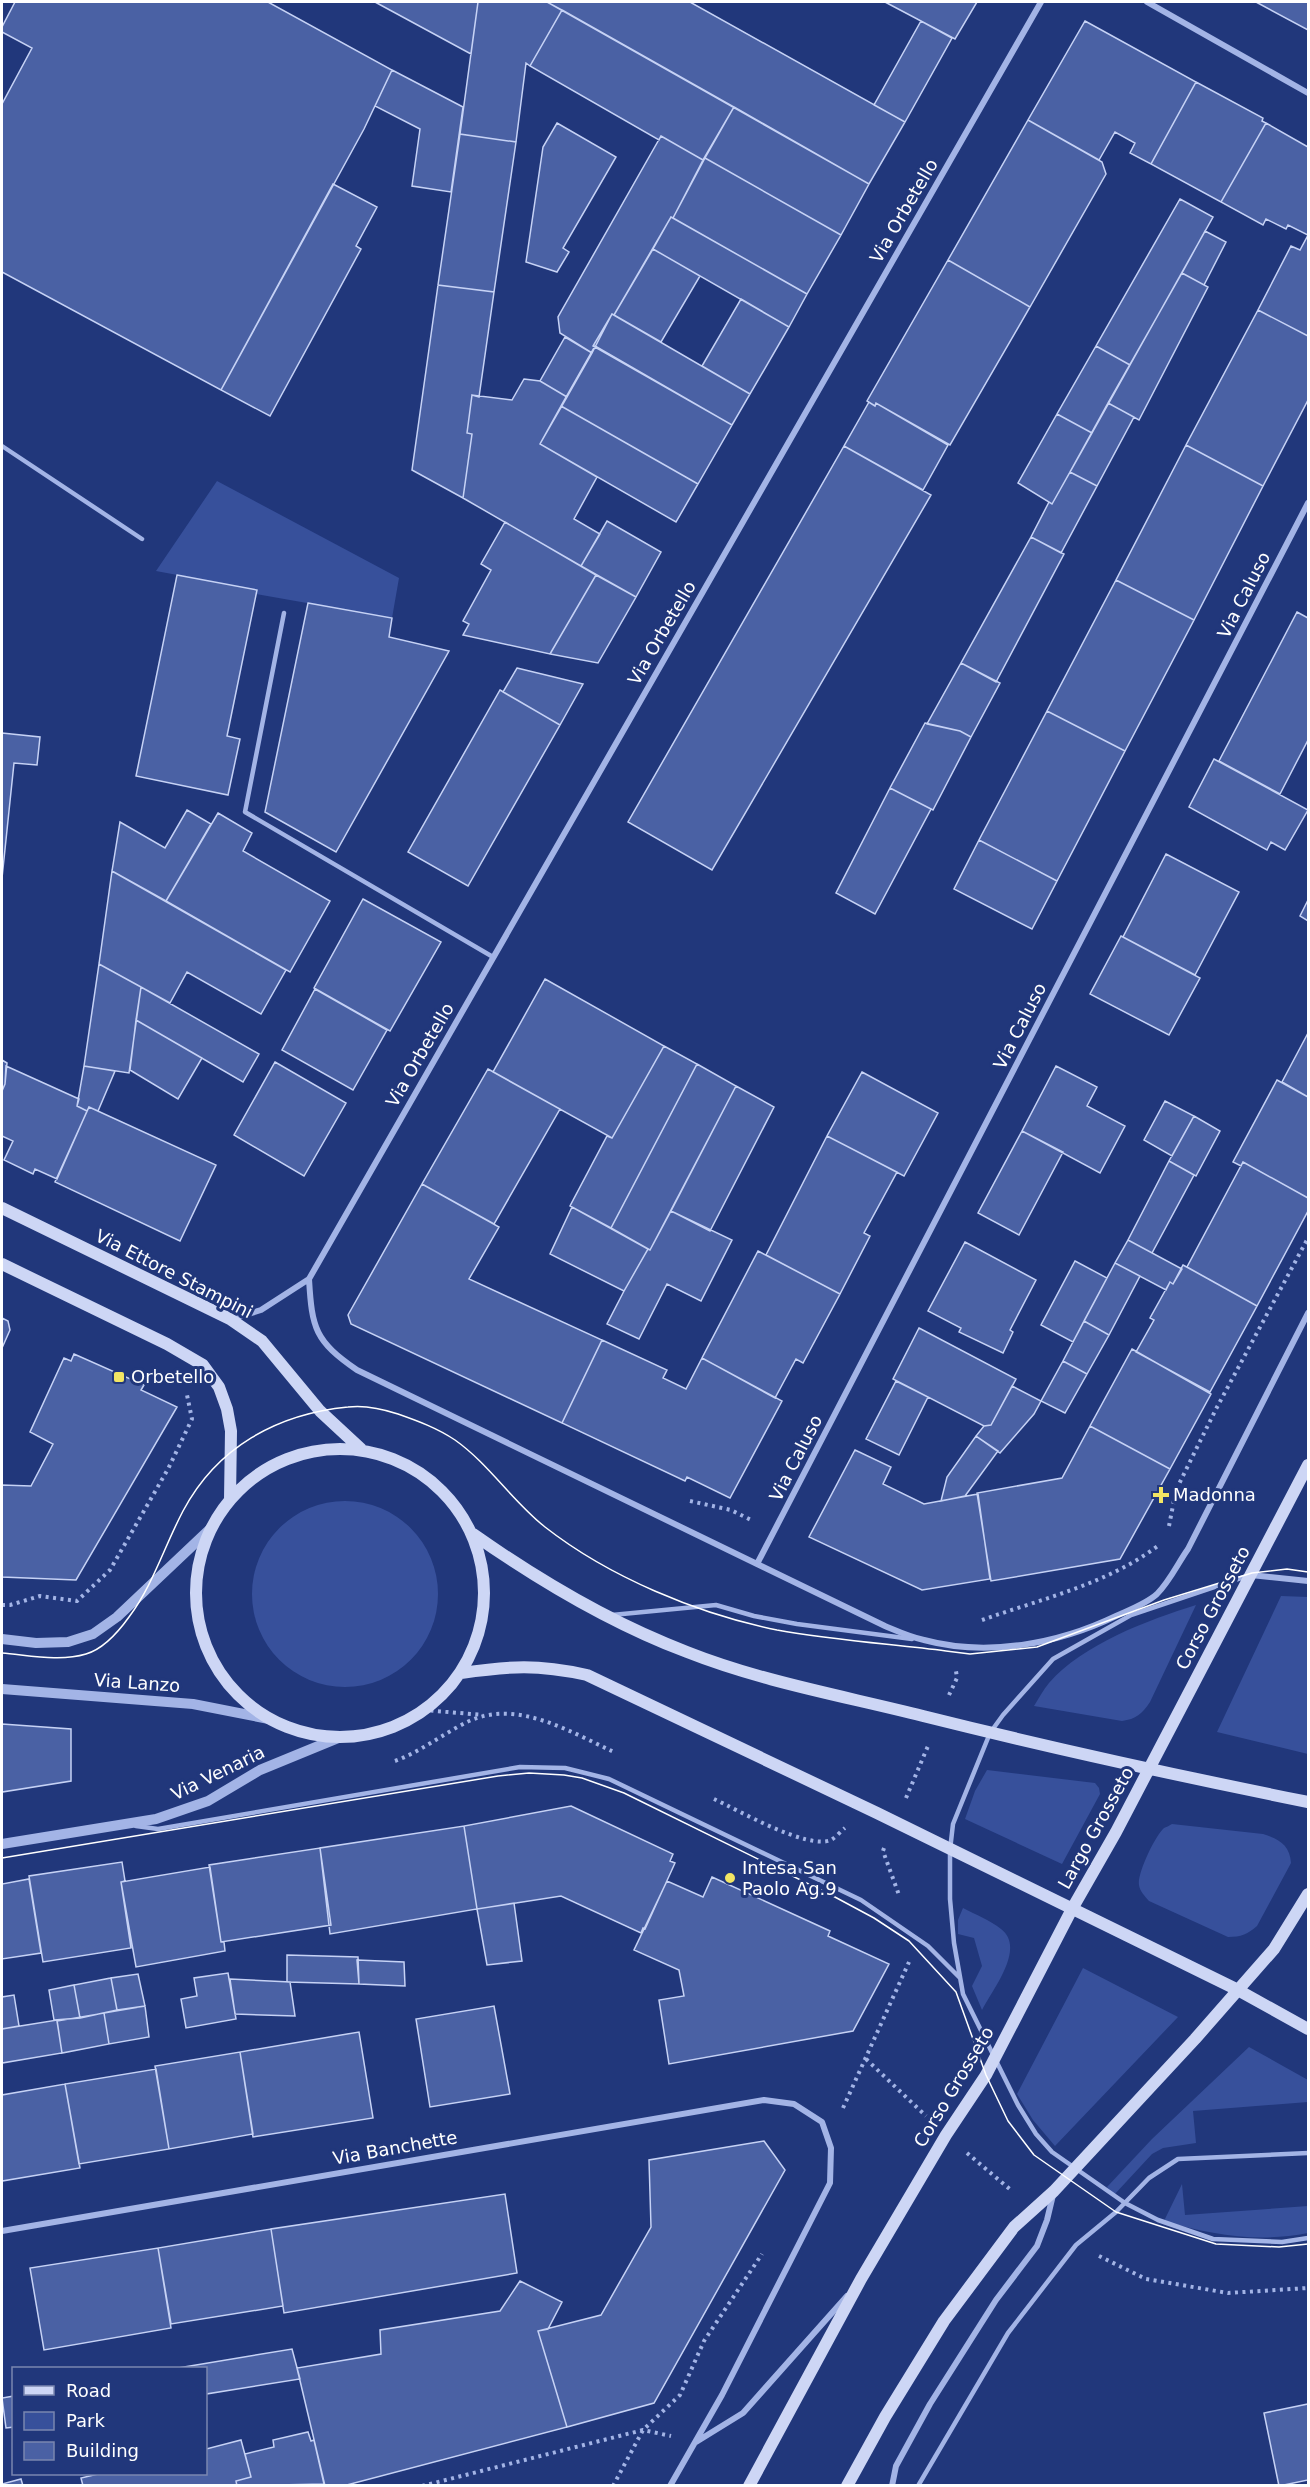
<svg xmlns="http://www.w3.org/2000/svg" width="1310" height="2487" font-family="'DejaVu Sans',sans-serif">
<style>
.green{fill:#37509b}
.building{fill:#4a61a4;stroke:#c6d2f5;stroke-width:1.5}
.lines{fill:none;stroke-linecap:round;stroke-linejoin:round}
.path{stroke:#a3b4e6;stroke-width:4;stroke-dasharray:3 4.5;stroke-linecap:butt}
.service{stroke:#a3b4e6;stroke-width:4.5}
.minor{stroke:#a3b4e6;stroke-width:6}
.tertiary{stroke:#a3b4e6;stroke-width:10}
.secondary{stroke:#cdd6f5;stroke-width:12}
.tram{stroke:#fff;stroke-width:1.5}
.poi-dot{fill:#f2e564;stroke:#21377b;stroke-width:2}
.labels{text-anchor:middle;stroke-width:6;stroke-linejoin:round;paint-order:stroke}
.street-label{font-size:18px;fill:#fff;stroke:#21377b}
.poi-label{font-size:18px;fill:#fff;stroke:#21377b;text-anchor:start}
</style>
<rect width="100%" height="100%" fill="#21377b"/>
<path class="green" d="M217,481L399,578L392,618L256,594L257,590L156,571Z
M252 1594a93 93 0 1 1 186 0a93 93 0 1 1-186 0Z
M1281,1596L1308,1597V1754L1217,1732Z
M1196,1605L1150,1702C1142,1714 1136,1719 1122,1721L1034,1706C1039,1698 1043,1690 1049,1683C1083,1644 1148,1620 1196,1605Z
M987,1770L1095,1783L1099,1788L1100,1794L1062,1864L965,1819L975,1791Z
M1172,1824L1263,1834C1279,1839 1290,1845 1291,1863L1257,1926C1248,1934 1241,1937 1228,1937L1149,1901C1145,1896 1140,1892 1139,1885C1137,1874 1155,1836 1164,1828C1166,1827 1169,1826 1172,1824Z
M963,1908C976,1915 990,1920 1001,1929C1026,1948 993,1989 982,2010L972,1986L982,1966L974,1938L958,1934V1920Z
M1083,1968L1178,2017L1055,2146L1033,2120L1017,2094Z
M1249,2047L1308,2080V2102L1193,2111L1196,2143L1163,2148L1152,2154L1114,2195L1107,2187L1152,2139Z
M1182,2184L1185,2215L1308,2206V2233C1258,2243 1212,2235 1164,2221Z"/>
<path class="building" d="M15,2H268L392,70L364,129L221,390L2,272V104L32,48L2,32V27Z
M375,2H478L471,54Z
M478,2H547L562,10L530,66L526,63L516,142L460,134Z
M547,2H690L905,122L869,184Z
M885,2H977L955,39Z
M1256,2H1308V30Z
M562,10L734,107L703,160L661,136L659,140L530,66Z
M921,21L952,38L905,122L874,105Z
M1085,21L1196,82L1151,164L1130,153L1135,143L1115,132L1099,160L1028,120Z
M392,70L463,107L451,192L412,186L420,129L375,106Z
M1196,82L1263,118L1262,121L1266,123L1221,202L1151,164Z
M734,107L869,184L841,235L705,158Z
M1028,120L1102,162L1106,174L1030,307L948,260Z
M557,123L616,157L563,248L569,252L557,272L526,262L543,147Z
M1266,123L1308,147V336L1258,310L1291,246L1300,250L1308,235L1288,225L1286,229L1266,219L1263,225L1221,202Z
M460,134L516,142L494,292L438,285Z
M661,136L703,160L673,218L671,217L614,315L612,314L592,353L560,333L558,317Z
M705,158L841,235L807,294L673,218Z
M333,184L377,207L356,246L361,249L270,416L221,390Z
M1180,199L1213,217L1130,365L1096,346Z
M671,217L807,294L789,327L653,249Z
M1205,231L1226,242L1204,285L1182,273Z
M653,249L700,276L661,342L614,315Z
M948,260L1030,307L950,445L876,403L875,406L867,401Z
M1182,273L1208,287L1139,420L1108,403Z
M438,285L494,292L479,397L472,395L467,433L472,434L463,498L412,470Z
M741,299L789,327L750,394L702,366Z
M1258,310L1308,336V400L1263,486L1186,445Z
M612,314L750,394L732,425L593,346Z
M565,337L592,353L567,397L540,381Z
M595,346L732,425L698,484L561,406Z
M1096,346L1130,365L1092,433L1057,414Z
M524,379L540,381L567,397L540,444L597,477L574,519L600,534L581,566L463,498L472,434L467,433L472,395L512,400Z
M869,402L875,406L876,403L948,445L923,490L844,446Z
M1108,403L1134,417L1097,486L1070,472Z
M561,406L698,484L676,522L540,444Z
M1057,414L1092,433L1052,504L1018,483Z
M1186,445L1263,486L1194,620L1116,580Z
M844,446L931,495L712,870L628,822Z
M1070,472L1097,486L1061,553L1031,537L1049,502L1052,504Z
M607,521L661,552L636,597L581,566Z
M505,522L596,575L550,654L463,635L469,624L463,621L491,570L481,564Z
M1031,537L1064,554L996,682L961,663Z
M177,575L257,590L227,736L240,739L228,795L136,776Z
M596,575L636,597L598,663L550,654Z
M1116,580L1194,620L1125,751L1047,711Z
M308,603L392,618L389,637L449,651L336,852L265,812Z
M1297,612L1308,618V740L1280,794L1219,761Z
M961,663L1000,683L971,737L960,731L927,724Z
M517,668L583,684L560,725L503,692Z
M500,690L560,725L468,886L408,852Z
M1047,711L1125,751L1057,881L979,840Z
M925,723L960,731L971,737L933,810L890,788Z
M2,733L40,737L37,765L14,763L2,878Z
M1214,759L1308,810L1285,850L1271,842L1267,850L1189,807Z
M890,788L931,809L875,914L836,893Z
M187,810L211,824L166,901L112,871L120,822L165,848Z
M218,813L252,833L243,851L330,901L290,972L166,901Z
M979,840L1057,881L1032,929L954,889Z
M1166,854L1239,892L1195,975L1123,937Z
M112,871L286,970L261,1014L187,972L170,1003L99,964Z
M363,899L441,942L390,1031L314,988Z
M1308,900V921L1300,916Z
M1121,936L1200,978L1169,1035L1090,994Z
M99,964L141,987L129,1073L84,1066Z
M545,979L664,1046L612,1138L493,1072Z
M141,987L259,1054L243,1082L136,1020Z
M315,989L387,1030L353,1090L282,1050Z
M136,1020L202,1058L178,1099L130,1070Z
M1308,1033V1097L1282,1082Z
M664,1046L697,1064L611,1228L570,1206L607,1136L612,1138Z
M2,1060L7,1063L5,1084L2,1091Z
M275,1062L346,1103L304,1176L234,1135Z
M697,1064L736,1086L650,1250L611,1228Z
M6,1066L79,1099L77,1106L87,1111L57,1179L35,1169L33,1174L4,1160L13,1141L2,1136V1091L5,1084Z
M84,1066L115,1071L98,1111L89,1107L87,1111L77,1106Z
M1056,1066L1097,1087L1087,1106L1125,1126L1100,1173L1022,1131Z
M488,1069L560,1109L494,1224L422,1184Z
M862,1072L938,1113L904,1176L827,1136Z
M1277,1080L1308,1097V1198L1243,1162L1241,1166L1233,1162Z
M736,1086L774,1107L710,1231L671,1211Z
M1165,1101L1194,1116L1172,1156L1144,1140Z
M89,1107L216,1165L180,1241L55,1182Z
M1194,1116L1220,1131L1196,1176L1169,1161Z
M1022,1131L1063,1152L1019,1235L978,1213Z
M827,1136L897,1172L864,1233L870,1236L840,1294L766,1255Z
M1169,1161L1194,1175L1152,1253L1128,1240Z
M1243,1162L1308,1198V1211L1257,1306L1187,1267Z
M422,1184L499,1227L469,1279L602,1340L562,1423L351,1324L348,1315Z
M572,1207L648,1249L624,1291L550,1254Z
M671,1211L732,1240L701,1301L667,1284L639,1339L607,1324L624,1291L648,1249L650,1250Z
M1128,1240L1182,1269L1173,1284L1170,1282L1166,1290L1115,1263Z
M965,1242L1036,1280L1010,1330L1013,1332L1003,1353L959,1332L961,1328L928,1311Z
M758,1251L840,1294L803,1363L796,1359L775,1398L702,1358Z
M1075,1261L1107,1278L1073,1342L1041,1325Z
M1115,1263L1140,1276L1109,1335L1084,1321Z
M1183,1265L1257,1306L1210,1392L1136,1352L1154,1320L1150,1318L1170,1282L1173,1284Z
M2,1318L8,1321L10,1330L2,1348Z
M1084,1321L1109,1335L1087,1374L1063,1361Z
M919,1328L1016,1379L991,1425L984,1426L893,1379Z
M602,1340L667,1370L663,1378L686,1389L702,1358L782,1401L730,1498L687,1477L685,1481L562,1423Z
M1132,1349L1211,1394L1170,1469L1090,1426Z
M74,1354L144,1385L141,1390L177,1407L76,1580L2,1577V1485L31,1486L53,1444L30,1432L64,1358L71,1361Z
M1063,1361L1087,1374L1065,1413L1041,1401Z
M896,1381L928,1397L899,1455L866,1439Z
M1012,1386L1041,1401L1034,1414L1000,1453L976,1436L984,1426L991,1425Z
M1090,1426L1170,1469L1120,1559L991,1581L977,1493L1062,1478Z
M976,1436L998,1451L965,1496L941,1501L947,1477Z
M855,1450L891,1467L883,1484L924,1504L978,1494L990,1579L922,1590L809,1537Z
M2,1724L71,1729V1781L2,1792Z
M571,1806L673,1854L670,1861L675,1863L645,1929L643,1928L641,1933L561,1896L477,1909L464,1826Z
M464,1826L477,1909L330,1934L320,1848Z
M320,1848L331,1925L221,1942L209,1865Z
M122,1862L125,1881L121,1882L131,1948L43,1962L29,1876Z
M210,1867L221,1942H224L225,1951L136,1967L121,1882Z
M712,1877L830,1931L828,1936L889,1964L853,2031L669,2064L659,2000L684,1996L679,1970L634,1950L667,1881L703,1897Z
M29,1879L41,1953L2,1959V1884Z
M514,1903L522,1961L487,1965L477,1909Z
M287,1955L358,1957L359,1984L287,1982Z
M357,1960L404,1962L405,1986L359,1984Z
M228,1973L236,2019L186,2028L181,1999L197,1996L194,1978Z
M138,1974L145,2006L117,2010L111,1978Z
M111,1978L117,2010L80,2018L74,1985Z
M230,1979L290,1982L295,2016L235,2014Z
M74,1985L80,2018L54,2020L49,1990Z
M14,1995L19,2026L2,2029V1997Z
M145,2006L149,2037L109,2044L104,2013Z
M494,2006L510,2094L430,2107L416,2019Z
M104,2013L109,2044L62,2053L57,2021Z
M57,2020L62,2053L2,2063V2029Z
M359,2032L373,2118L253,2137L240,2052Z
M240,2052L253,2134L169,2149L155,2066Z
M156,2069L169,2149L79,2164L65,2084Z
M65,2084L80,2168L2,2181V2095Z
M764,2141L785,2170L654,2403L567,2427L538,2331L601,2315L651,2227L649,2160Z
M505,2194L517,2273L284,2313L271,2229Z
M271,2229L283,2306L171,2324L158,2248Z
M158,2248L171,2328L44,2350L30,2268Z
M520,2281L562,2302L548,2329L538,2331L567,2427L343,2486H325L297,2368L381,2354L380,2330L500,2311Z
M292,2349L300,2379L206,2394V2368H178Z
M14,2396V2427L6,2428L2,2398Z
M1308,2404V2480L1279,2486L1264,2413Z
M308,2432L311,2441L314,2440L324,2484L237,2486L236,2481L251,2477L245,2454L274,2447L273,2440Z
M241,2440L251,2477L236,2481L237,2486H83L81,2478L98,2474H206V2449Z
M21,2479L23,2486H2V2484Z"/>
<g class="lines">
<path class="path" d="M690,1501L731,1510L751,1520
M1169,1526L1176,1490L1216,1409L1308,1238
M2,1605H10L40,1596L77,1601L110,1570L168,1469L192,1419L187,1395
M982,1620C1041,1599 1108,1584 1159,1545
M949,1695L957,1678L956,1671
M423,1710L483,1715
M395,1761C420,1752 443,1734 467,1722C517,1698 570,1732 614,1752
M906,1798L928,1746
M714,1799C738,1810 807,1850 831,1840C836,1837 841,1831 845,1828
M884,1848L883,1851L899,1895
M866,2059L926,2116
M843,2108L909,1962
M967,2153L1012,2191
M1099,2256L1146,2279L1228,2293L1308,2288
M422,2486L643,2430L671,2436
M613,2486L643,2430L680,2395L704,2341L762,2254"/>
<path class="service" d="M2,446L142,539
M284,613L245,812L493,957
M1247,1576L1131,1615L1053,1659L1003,1715L990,1733L953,1824L950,1850V1899L954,1943L963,1994L1018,2105L1036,2134L1052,2152L1125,2203L1158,2220L1213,2239L1282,2242L1308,2238
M612,1615L716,1605L754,1616L797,1624L912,1639
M136,1826L158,1829L520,1767L565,1768L609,1779L861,1900L928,1946L960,1978
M918,2486L1008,2333L1076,2245L1116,2212L1149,2178L1178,2159L1308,2153"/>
<path class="minor" d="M1147,2L1308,93
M309,1279C312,1329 315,1341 357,1370L885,1626C897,1631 910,1637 924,1640C987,1657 1058,1644 1116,1616C1129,1610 1146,1604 1157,1594C1170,1581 1178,1563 1188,1549L1308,1313
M232,1319L261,1310L309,1279L1041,2
M757,1564L1308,503
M1251,1575L1308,1581
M2,2231L764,2100L794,2104L822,2122L831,2148L830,2183L722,2395L670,2486
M696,2442L743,2413L847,2296
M892,2486L896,2466L930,2404L996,2300L1037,2246L1047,2220L1053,2195"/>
<path class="tertiary" d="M2,1639L36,1643L68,1642L93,1634L117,1617L209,1530
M2,1689L193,1704L269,1719
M2,1844L156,1819L208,1801L260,1770L338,1738"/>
<path class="secondary" d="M2,1208L230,1319L262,1341L320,1411L361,1449
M2,1264L167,1344L203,1365L219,1387L227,1409L231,1431L230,1499
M196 1593a144 144 0 1 1 288 0a144 144 0 1 1-288 0Z
M473,1534C540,1581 610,1623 687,1652C763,1682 844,1696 923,1716C1051,1748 1179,1776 1308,1802
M461,1673C511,1666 537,1664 587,1675L877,1813L1236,1989L1308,2029
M749,2486L861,2279L946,2135L986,2075L1072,1909L1116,1832L1308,1465
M847,2486L885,2417L944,2321L1014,2227L1054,2191L1195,2039L1274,1949L1308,1894"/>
<path class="tram" d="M2,1653C28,1655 60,1662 86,1654C103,1649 119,1631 129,1617C153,1585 164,1547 183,1511C217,1447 277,1414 348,1407C364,1405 383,1409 398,1414C418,1421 437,1428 455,1440C489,1464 512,1501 545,1527C609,1577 698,1614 777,1630C833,1640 890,1644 946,1651L970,1654L1037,1647L1164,1600L1252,1573L1287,1569L1308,1572
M2,1858L498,1776L529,1773L564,1775L582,1778L624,1793L833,1896L874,1918L909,1941L956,1992L986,2075L1008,2121L1034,2155L1116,2212L1216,2244L1279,2247L1308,2244"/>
</g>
<g class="poi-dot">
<rect x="113" y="1371" width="12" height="12" rx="3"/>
<path d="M1158 1486h6v6h6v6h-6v6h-6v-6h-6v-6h6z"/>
<circle cx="730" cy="1878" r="6"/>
</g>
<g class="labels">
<g class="street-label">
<text transform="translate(904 211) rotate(-60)" y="6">Via Orbetello</text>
<text transform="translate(1244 595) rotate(-63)" y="6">Via Caluso</text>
<text transform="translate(662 633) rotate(-60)" y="6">Via Orbetello</text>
<text transform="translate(1020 1026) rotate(-63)" y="6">Via Caluso</text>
<text transform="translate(420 1055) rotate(-60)" y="6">Via Orbetello</text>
<text transform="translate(174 1274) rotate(27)" y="6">Via Ettore Stampini</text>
<text transform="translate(796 1458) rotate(-63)" y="6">Via Caluso</text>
<text transform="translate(1213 1608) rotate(-62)" y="6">Corso Grosseto</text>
<text transform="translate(137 1683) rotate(4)" y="6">Via Lanzo</text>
<text transform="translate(218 1773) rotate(-26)" y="6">Via Venaria</text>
<text transform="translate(1096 1828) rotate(-61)" y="6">Largo Grosseto</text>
<text transform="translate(954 2087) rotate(-59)" y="6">Corso Grosseto</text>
<text transform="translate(395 2148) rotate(-10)" y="6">Via Banchette</text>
</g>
<g class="poi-label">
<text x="131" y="1383">Orbetello</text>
<text x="1173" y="1501">Madonna</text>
<text x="742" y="1874">Intesa San<tspan x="742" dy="21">Paolo Ag.9</tspan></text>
</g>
</g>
<rect width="1310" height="2487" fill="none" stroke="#ffffff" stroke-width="6"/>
<rect x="12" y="2367" width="195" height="108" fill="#21377b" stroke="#7a87b0" stroke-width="1.5"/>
<rect x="24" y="2386" width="30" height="9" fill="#cdd6f5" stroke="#7a87b0" stroke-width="1.5"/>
<text x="66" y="2397" font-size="18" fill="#ffffff">Road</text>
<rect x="24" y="2412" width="30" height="18" fill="#37509b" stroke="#7a87b0" stroke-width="1.5"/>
<text x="66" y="2427" font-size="18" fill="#ffffff">Park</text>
<rect x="24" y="2442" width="30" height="18" fill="#4a61a4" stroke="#7a87b0" stroke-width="1.5"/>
<text x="66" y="2457" font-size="18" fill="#ffffff">Building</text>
</svg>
